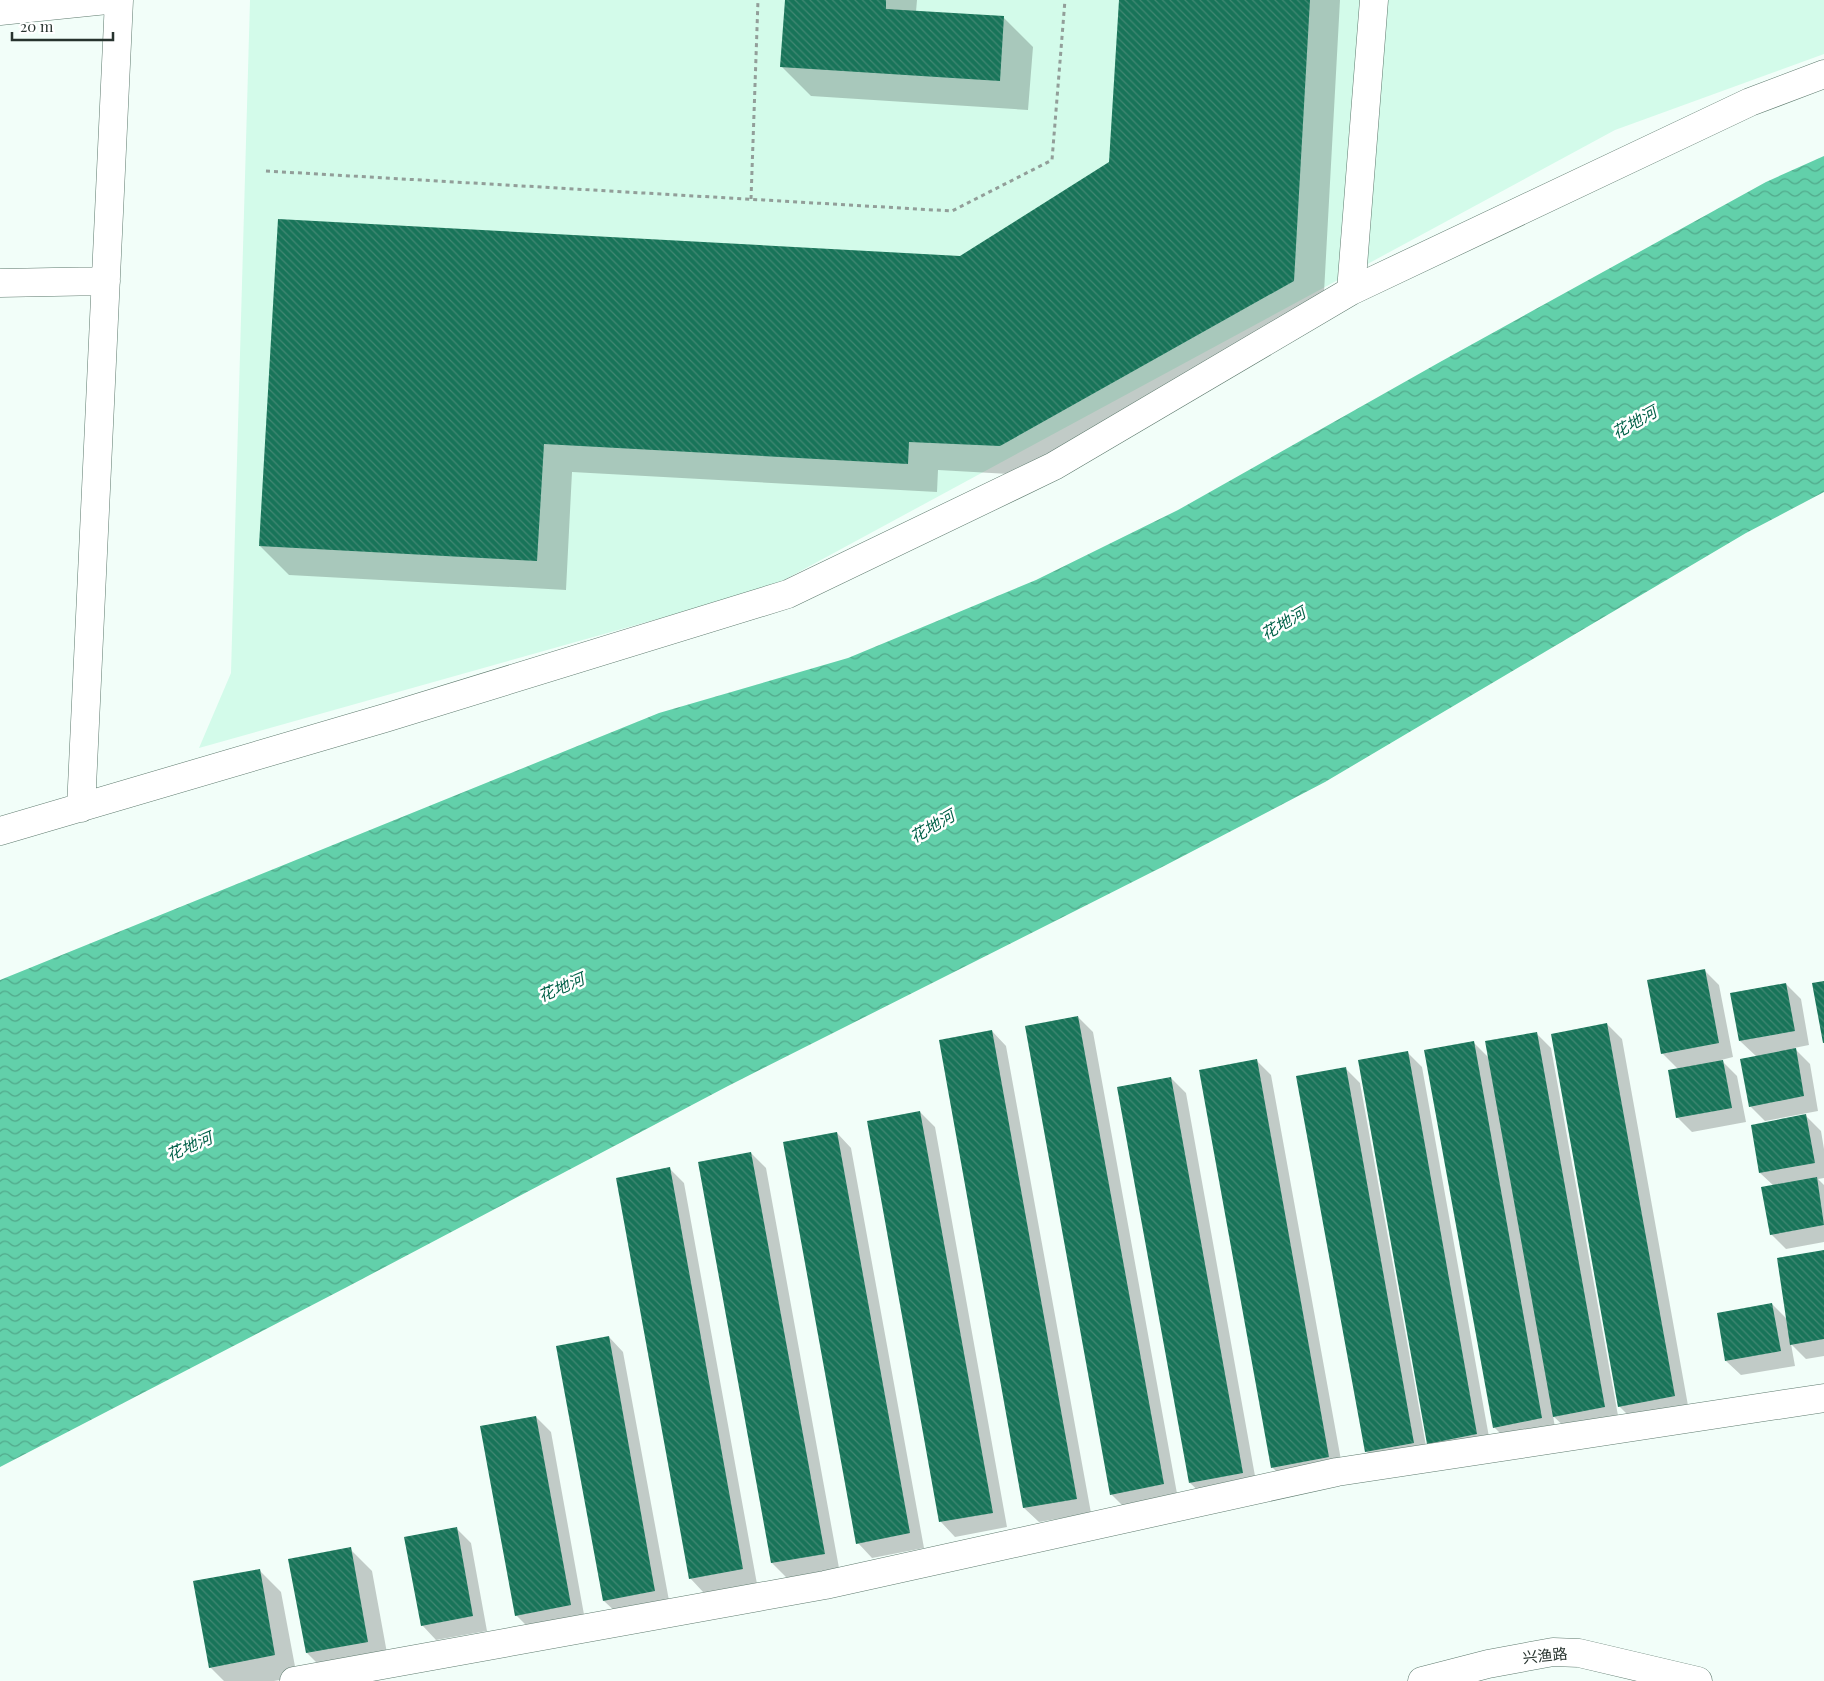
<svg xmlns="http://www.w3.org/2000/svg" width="1824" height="1681" font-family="'Playfair Display','Noto Sans SC',serif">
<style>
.built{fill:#d3fbea}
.water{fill:url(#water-waves)}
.shadow{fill:#0003}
.building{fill:url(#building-back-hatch)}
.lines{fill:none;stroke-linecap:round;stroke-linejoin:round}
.street-casing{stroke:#5e7a6e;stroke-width:29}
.path{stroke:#929e99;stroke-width:3;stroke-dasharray:4 4;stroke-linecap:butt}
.street{stroke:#fff;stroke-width:28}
.labels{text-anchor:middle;stroke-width:5;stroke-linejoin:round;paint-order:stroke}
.street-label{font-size:15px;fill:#27332e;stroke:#fff}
.water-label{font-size:16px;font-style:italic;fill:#036249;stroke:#fff}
</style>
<defs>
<pattern id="water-waves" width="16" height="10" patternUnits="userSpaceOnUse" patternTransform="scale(1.25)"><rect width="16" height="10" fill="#62d0aa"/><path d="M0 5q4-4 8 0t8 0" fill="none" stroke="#51a98b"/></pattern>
<pattern id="building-back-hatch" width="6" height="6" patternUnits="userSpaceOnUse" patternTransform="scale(1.25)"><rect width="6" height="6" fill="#187459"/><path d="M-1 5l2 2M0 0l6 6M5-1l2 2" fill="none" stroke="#428873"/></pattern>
</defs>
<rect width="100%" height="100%" fill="#f2fef9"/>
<path class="built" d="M250,0H1824V54L1615,130L771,587L199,748L231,673Z"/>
<path class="water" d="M1824,156V492L1746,533L1325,782L1166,865L728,1086L347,1287L0,1467V980L659,713L848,658L1036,580L1178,510L1440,362L1766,182Z"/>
<path class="shadow" d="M786,0H917L916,12L1003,17L1033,47L1028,110L811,96L782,67Z
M1120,0H1340L1323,311L1029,475L938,470L937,492L572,472L566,590L289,575L260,546L961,257L1110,163Z
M1704,970L1719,985L1733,1057L1721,1060L1737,1076L1746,1122L1692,1132L1677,1117L1678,1069L1662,1053Z
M1786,984L1801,999L1809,1045L1794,1048L1810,1064L1818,1111L1765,1121L1750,1106L1757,1057L1740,1041Z
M1078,1017L1093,1032L1178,1499L1126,1509L1111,1494Z
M1607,1024L1622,1039L1689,1411L1634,1421L1619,1406Z
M992,1031L1006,1046L1091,1513L1039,1522L1024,1508Z
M1536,1033L1551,1048L1619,1421L1569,1431L1553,1416L1556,1433L1509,1442L1494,1427L1473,1042L1489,1058Z
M1407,1052L1422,1067L1491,1448L1443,1458L1428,1443Z
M1256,1060L1271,1075L1343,1471L1287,1482L1272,1467Z
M1345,1068L1360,1083L1428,1457L1381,1466L1366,1451Z
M1171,1078L1186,1093L1257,1487L1205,1497L1190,1483Z
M920,1112L935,1127L1007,1527L955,1537L941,1522L868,1122Z
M1806,1116L1821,1131L1824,1149V1178L1818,1179L1824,1185V1242L1786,1249L1771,1234L1774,1186L1760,1173Z
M837,1133L851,1148L924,1548L872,1558L858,1543Z
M751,1153L766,1168L839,1568L787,1578L772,1563Z
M669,1168L684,1183L757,1584L704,1593L690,1578Z
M1824,1251V1356L1806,1359L1791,1344L1795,1366L1741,1375L1726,1361L1772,1304L1788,1320Z
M609,1337L623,1352L670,1606L619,1615L604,1601Z
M536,1417L551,1432L585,1620L531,1630L516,1615Z
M456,1528L471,1543L487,1631L436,1640L422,1625Z
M350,1549L372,1571L389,1664L329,1675L307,1653Z
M259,1570L281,1592L297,1677L274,1681H224L210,1667Z"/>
<path class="building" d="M785,0H886V9L1004,16L1000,81L780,67Z
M1119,0H1310L1294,281L1000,446L909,442L908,464L544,444L537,561L259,546L278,219L960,256L1109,162Z
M1705,969L1719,1043L1661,1054L1647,980Z
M1824,981V1043H1823L1812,983Z
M1786,983L1795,1031L1739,1041L1730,993Z
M1078,1016L1164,1484L1110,1495L1025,1026Z
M1607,1023L1675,1396L1618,1407L1551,1034Z
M992,1030L1077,1499L1023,1508L939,1040Z
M1537,1032L1605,1407L1553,1417L1485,1041Z
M1474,1041L1542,1418L1493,1428L1424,1050Z
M1796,1048L1804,1096L1749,1107L1740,1059Z
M1408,1051L1477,1434L1427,1444L1358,1060Z
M1257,1059L1329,1457L1271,1468L1199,1070Z
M1723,1060L1732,1108L1676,1118L1668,1070Z
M1346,1067L1414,1443L1365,1452L1296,1076Z
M1171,1077L1243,1473L1189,1483L1117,1087Z
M920,1111L993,1513L939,1522L867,1121Z
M1806,1114L1815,1163L1759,1173L1751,1125Z
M837,1132L910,1533L856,1544L783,1142Z
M751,1152L825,1554L771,1563L698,1162Z
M670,1167L743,1569L689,1579L616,1178Z
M1817,1177L1824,1225L1770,1235L1761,1187Z
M1824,1250V1339L1790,1345L1777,1258Z
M1772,1303L1781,1351L1725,1361L1717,1313Z
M609,1336L655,1591L603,1601L556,1346Z
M536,1416L571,1605L515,1616L480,1426Z
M457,1527L473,1616L421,1626L404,1537Z
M351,1547L368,1642L306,1653L288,1559Z
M260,1569L275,1655L209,1668L193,1581Z"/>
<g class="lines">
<g class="street-casing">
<path id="street" d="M0,11L107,0
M0,283L106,281
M1351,291L1374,0
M81,808L119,0
M0,831L385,718L788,594L1054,466L1351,291L1750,102L1824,74
M294,1681L825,1585L1337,1472L1824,1398
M1422,1681L1488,1664L1553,1652L1579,1653L1698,1681"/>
</g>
<path class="path" d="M266,171L952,211L1052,160L1065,0
M751,199L758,0"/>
<use href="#street" class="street"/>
</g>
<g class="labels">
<g class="street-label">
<text transform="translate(1545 1656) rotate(-6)" y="5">兴渔路</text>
</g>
<g class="water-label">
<text transform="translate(1634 422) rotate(-29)" y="6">花地河</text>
<text transform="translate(1283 623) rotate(-30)" y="6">花地河</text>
<text transform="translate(932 826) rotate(-30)" y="6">花地河</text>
<text transform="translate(561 987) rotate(-23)" y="6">花地河</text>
<text transform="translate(189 1146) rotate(-23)" y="6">花地河</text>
</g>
</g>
<path d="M12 32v8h101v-8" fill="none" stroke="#27332e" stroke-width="2.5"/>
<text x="20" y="32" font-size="15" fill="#27332e" stroke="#ffffff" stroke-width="4" paint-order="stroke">20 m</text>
</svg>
